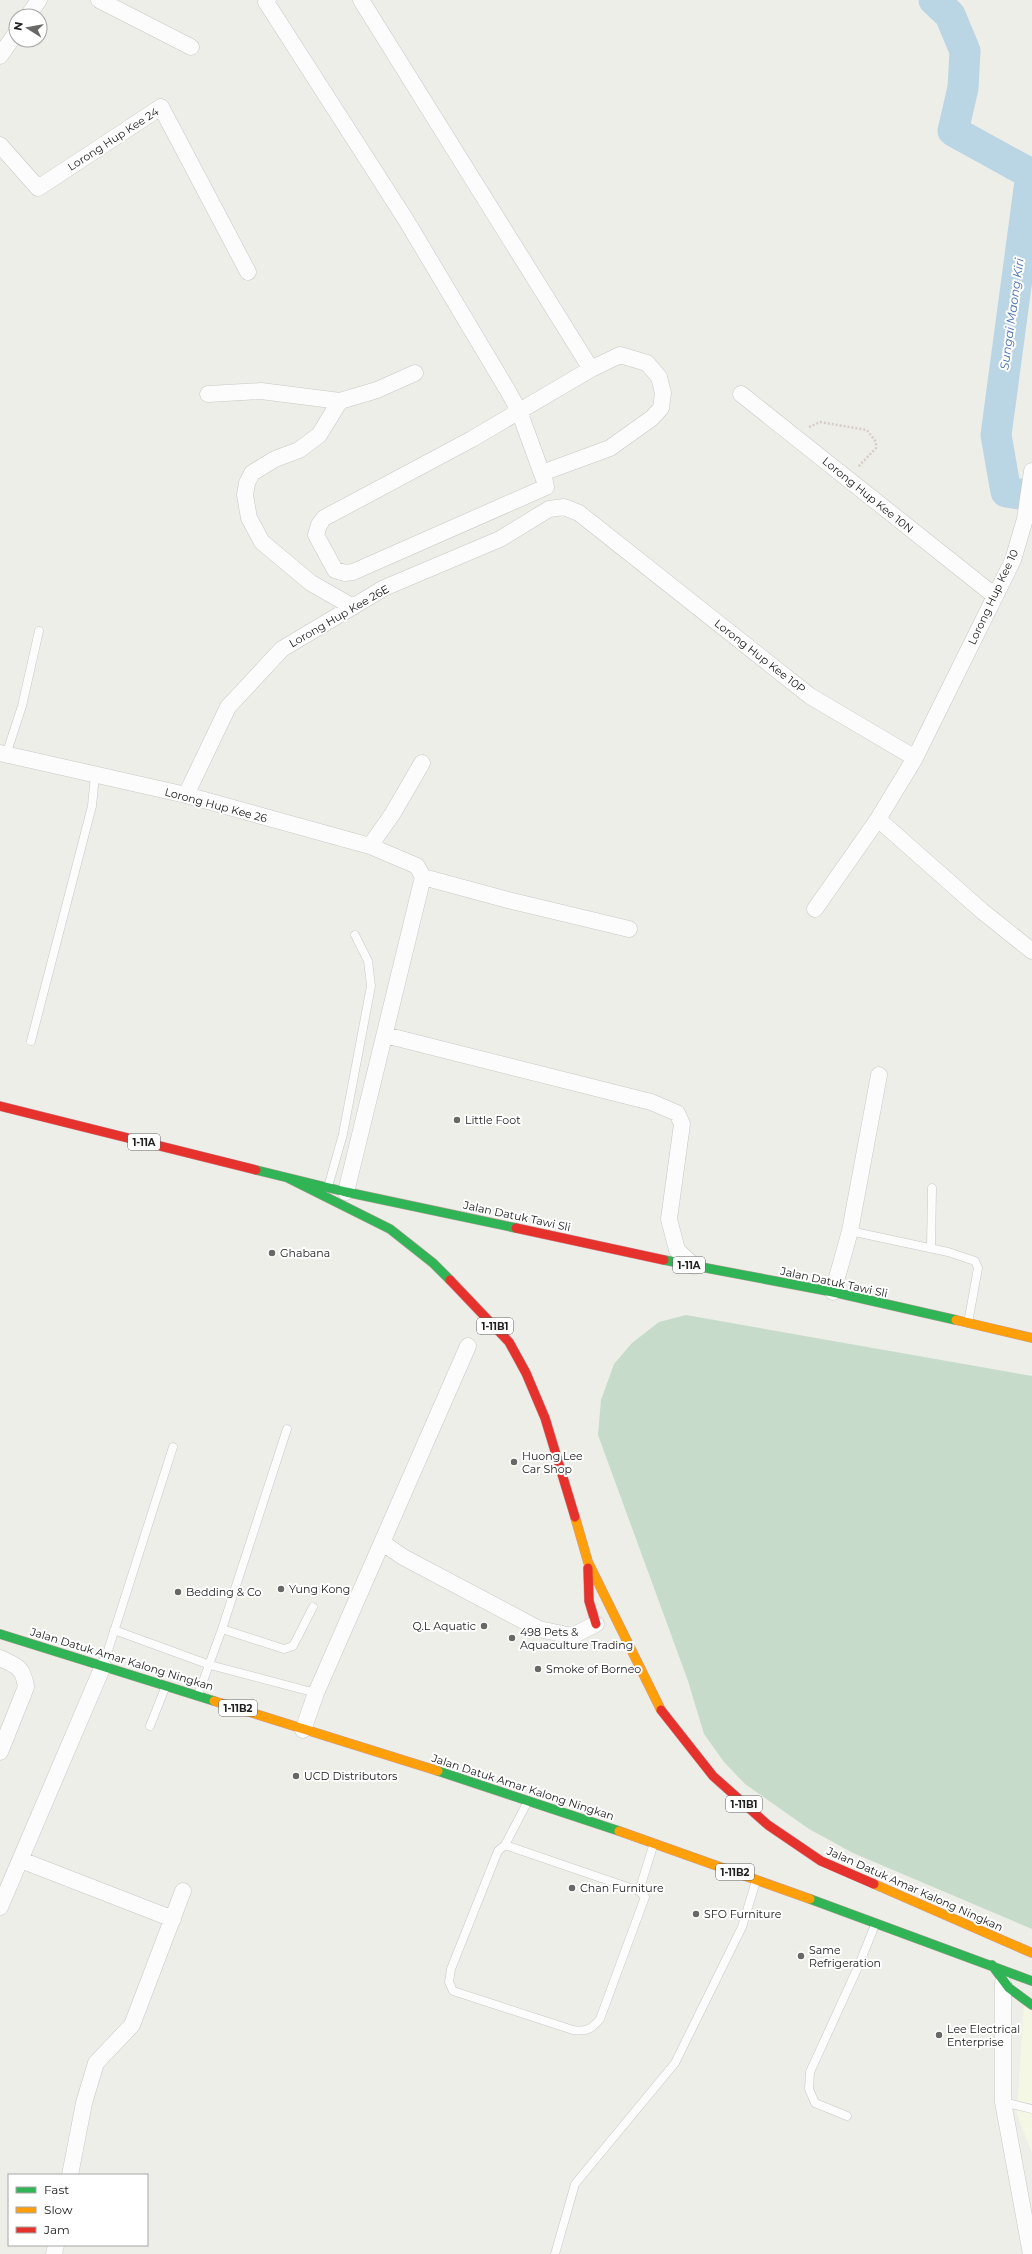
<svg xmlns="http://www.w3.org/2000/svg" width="1032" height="2254" font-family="Montserrat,sans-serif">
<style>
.education{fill:#f5f7e5}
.cemetery{fill:#c6dbca}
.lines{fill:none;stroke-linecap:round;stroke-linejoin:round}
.river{stroke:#bad5e3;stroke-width:31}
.lane-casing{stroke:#c7c7c5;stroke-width:9}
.street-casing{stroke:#c7c7c5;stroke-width:17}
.fast-casing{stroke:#c59fa4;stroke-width:10}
.slow-casing{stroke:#c59fa4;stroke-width:10}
.jam-casing{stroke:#c59fa4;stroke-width:10}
.path{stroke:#d8ccc7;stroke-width:2.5;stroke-dasharray:2 2;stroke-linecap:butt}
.lane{stroke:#fcfcfc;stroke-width:8}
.street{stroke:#fcfcfc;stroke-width:16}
.fast{stroke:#30b455;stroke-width:9}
.slow{stroke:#ff9f0a;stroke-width:9}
.jam{stroke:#e5322d;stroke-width:9}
.poi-dot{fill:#686866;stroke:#fff;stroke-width:1.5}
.labels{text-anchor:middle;stroke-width:4;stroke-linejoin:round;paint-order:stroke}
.shield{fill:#fff;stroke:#636363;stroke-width:1}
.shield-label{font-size:10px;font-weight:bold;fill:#202020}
.street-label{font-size:11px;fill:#202020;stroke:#fff}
.poi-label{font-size:11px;fill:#202020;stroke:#fff;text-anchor:start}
.water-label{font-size:12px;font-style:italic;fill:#466db6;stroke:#fff}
</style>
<rect width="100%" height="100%" fill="#eeeee9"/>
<path class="education" d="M1024,2005L1032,2009V2153L1017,2115Z"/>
<path class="cemetery" d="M686,1315L1032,1376V1929L853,1853L809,1829L745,1784L724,1762L704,1734L688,1681L598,1435L601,1400L614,1364L632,1343L659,1322Z"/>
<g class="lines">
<path class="river" d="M934,0L950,15L965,51L963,88L953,131L1031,174L996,435L1006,492L1032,496"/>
<g class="lane-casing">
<path id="lane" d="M6,755L22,706L39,631
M31,1041L92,806L95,775
M328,1187L343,1134L371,986L368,961L355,935
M850,1231L948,1252L975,1261L978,1268L968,1323
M931,1248L932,1188
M222,1629L287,1429
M114,1630L210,1665L316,1693
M103,1666L173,1447
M198,1695L222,1629L284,1649L293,1646L313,1607
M150,1726L165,1688
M505,1845L498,1851L451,1969L449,1982L453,1991L573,2030C586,2032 592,2029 600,2019L645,1897L639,1891L505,1845L528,1801
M639,1891L654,1843
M1003,2102L1032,2109
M847,2116L815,2103L809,2089L810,2072L858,1967L875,1925
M555,2254L575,2184L675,2063L742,1927L756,1881"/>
</g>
<g class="street-casing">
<path id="street" d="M99,0L191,47
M268,0L266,2L406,220L508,391L519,411L545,482
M361,0L591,369
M28,16L39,0
M0,56L16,33
M0,145L38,188L161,107L248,272
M208,394L261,391L340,401
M741,394L995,596
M542,473L610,448L652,418L661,408L663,393L659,377L647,363L620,355L591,369L472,439L324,518L319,525L316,535L335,570L345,573L353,572L546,487
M353,607L311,583L262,542L249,518L245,495L247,483L252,473L275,459L299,450L319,435L340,401L377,390L415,373
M0,753L186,795L370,846L417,866L423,877
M915,758L878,819L982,911L1032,951
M186,795L228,707L282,649L384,588L500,539L549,509L564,507L579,513L810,696L915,758L1013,560L1025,519L1032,471
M370,846L393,813L422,763
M423,877L508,900L629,929
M815,909L878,819
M385,1035L651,1102L677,1113L682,1124L669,1219L677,1250L694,1266
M346,1192L423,877
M833,1292L850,1231L879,1075
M383,1543L403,1557L539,1629L572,1636L596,1624
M0,1658C17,1666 23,1667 26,1687L0,1752
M303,1730L316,1693L468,1346
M21,1860L173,1919
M0,1907L103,1666
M1003,1983V2102L1031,2254
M70,2175L84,2103L96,2063L132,2025L183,1891
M54,2254L56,2245"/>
</g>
<g class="fast-casing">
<path id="fast" d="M256,1170L346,1192L516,1228
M288,1178L390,1229L433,1263L450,1280
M664,1260L833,1292L956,1320
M0,1634L214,1701
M438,1771L619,1831
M810,1899L1032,1981
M992,1965L1009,1988L1032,2005"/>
</g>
<g class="slow-casing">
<path id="slow" d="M956,1320L1032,1338
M575,1517L588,1562L661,1710
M214,1701L438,1771
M619,1831L810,1899
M874,1884L1032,1953"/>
</g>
<g class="jam-casing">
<path id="jam" d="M0,1106L256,1170
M516,1228L664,1260
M450,1280L509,1342L526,1373L545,1418L575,1517
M588,1568L589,1601L596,1624
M661,1710L713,1776L768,1825L821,1861L874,1884"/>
</g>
<path class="path" d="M809,427L820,422L867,430L876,442V448L858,467"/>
<use href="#lane" class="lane"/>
<use href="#street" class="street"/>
<use href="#fast" class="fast"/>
<use href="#slow" class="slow"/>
<use href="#jam" class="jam"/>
</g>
<g class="poi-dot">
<circle cx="457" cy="1120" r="4"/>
<circle cx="272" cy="1253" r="4"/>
<circle cx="514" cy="1462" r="4"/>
<circle cx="281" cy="1589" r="4"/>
<circle cx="178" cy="1592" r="4"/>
<circle cx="484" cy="1626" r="4"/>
<circle cx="512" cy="1638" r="4"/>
<circle cx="538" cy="1669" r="4"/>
<circle cx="296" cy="1776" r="4"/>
<circle cx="572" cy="1888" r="4"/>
<circle cx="696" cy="1914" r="4"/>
<circle cx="801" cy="1956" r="4"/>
<circle cx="939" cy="2035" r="4"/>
</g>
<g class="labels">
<g class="shield">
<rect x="128" y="1134" width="32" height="16" rx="3"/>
<rect x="673" y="1257" width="32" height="16" rx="3"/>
<rect x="477" y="1318" width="36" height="16" rx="3"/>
<rect x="219" y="1700" width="38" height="16" rx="3"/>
<rect x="726" y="1796" width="36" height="16" rx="3"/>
<rect x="716" y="1864" width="38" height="16" rx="3"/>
</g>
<g class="shield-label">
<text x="144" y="1146">1-11A</text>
<text x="689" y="1269">1-11A</text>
<text x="495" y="1330">1-11B1</text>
<text x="238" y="1712">1-11B2</text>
<text x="744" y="1808">1-11B1</text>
<text x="735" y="1876">1-11B2</text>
</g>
<g class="street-label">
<text transform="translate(113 139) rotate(-33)" y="4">Lorong Hup Kee 24</text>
<text transform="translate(868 495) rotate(39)" y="4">Lorong Hup Kee 10N</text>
<text transform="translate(993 597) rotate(-65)" y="4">Lorong Hup Kee 10</text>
<text transform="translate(339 616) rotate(-30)" y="4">Lorong Hup Kee 26E</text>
<text transform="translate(760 656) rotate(38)" y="4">Lorong Hup Kee 10P</text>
<text transform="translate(216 805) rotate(15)" y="4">Lorong Hup Kee 26</text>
<text transform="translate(517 1216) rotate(12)" y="4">Jalan Datuk Tawi Sli</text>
<text transform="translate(834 1282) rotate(12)" y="4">Jalan Datuk Tawi Sli</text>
<text transform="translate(122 1659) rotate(17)" y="4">Jalan Datuk Amar Kalong Ningkan</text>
<text transform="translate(523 1787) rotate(18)" y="4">Jalan Datuk Amar Kalong Ningkan</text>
<text transform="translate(915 1889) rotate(24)" y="4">Jalan Datuk Amar Kalong Ningkan</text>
</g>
<g class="poi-label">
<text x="465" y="1124">Little Foot</text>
<text x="280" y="1257">Ghabana</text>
<text x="522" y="1460">Huong Lee<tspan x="522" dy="13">Car Shop</tspan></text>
<text x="289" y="1593">Yung Kong</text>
<text x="186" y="1596">Bedding &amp; Co</text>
<text x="476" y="1630" text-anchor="end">Q.L Aquatic</text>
<text x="520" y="1636">498 Pets &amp;<tspan x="520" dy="13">Aquaculture Trading</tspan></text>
<text x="546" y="1673">Smoke of Borneo</text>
<text x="304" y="1780">UCD Distributors</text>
<text x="580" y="1892">Chan Furniture</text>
<text x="704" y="1918">SFO Furniture</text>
<text x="809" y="1954">Same<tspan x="809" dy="13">Refrigeration</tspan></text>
<text x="947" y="2033">Lee Electrical<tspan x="947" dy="13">Enterprise</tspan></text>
</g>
<g class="water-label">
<text transform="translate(1012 314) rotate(-82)" y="4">Sungai Maong Kiri</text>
</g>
</g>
<rect x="8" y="2174" width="140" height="72" fill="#ffffff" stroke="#a6a6a6"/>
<rect x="16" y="2187" width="20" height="6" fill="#30b455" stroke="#a6a6a6"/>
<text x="44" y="2194" font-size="12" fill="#202020">Fast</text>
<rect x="16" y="2207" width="20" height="6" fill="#ff9f0a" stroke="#a6a6a6"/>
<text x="44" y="2214" font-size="12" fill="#202020">Slow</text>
<rect x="16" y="2227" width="20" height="6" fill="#e5322d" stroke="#a6a6a6"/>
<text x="44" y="2234" font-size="12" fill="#202020">Jam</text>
<g transform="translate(28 28) rotate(281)"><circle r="19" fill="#ffffff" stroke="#a6a6a6"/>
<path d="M0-3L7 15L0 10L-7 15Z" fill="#686866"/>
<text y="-6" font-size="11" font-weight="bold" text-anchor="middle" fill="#202020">N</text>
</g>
</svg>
